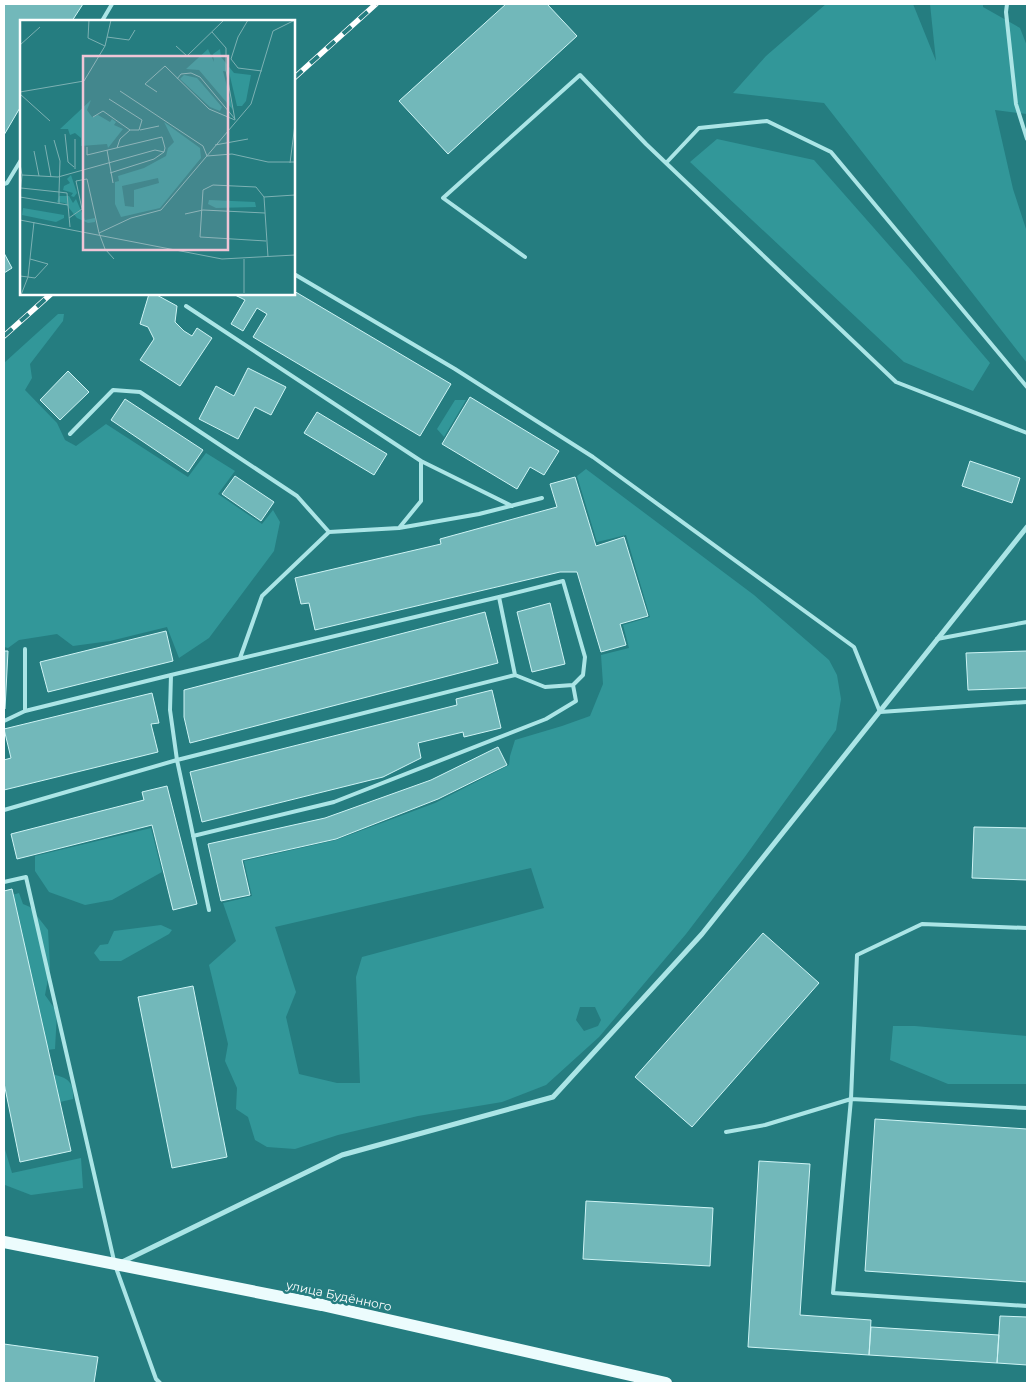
<svg xmlns="http://www.w3.org/2000/svg" width="1031" height="1387" font-family="Montserrat,sans-serif">
<style>
.green{fill:#329799;fill-rule:evenodd}
.building{fill:#72b8ba;stroke:#cef4f5}
.lines{fill:none;stroke-linecap:round;stroke-linejoin:round}
.lane{stroke:#abe5e6;stroke-width:4}
.street{stroke:#abe5e6;stroke-width:5}
.primary{stroke:#ecfcfd;stroke-width:12}
.rail-casing{stroke:#fff;stroke-width:5.5}
.rail{stroke:#257d80;stroke-width:4;stroke-dasharray:11;stroke-linecap:butt}
.labels{text-anchor:middle;stroke-width:5;stroke-linejoin:round;paint-order:stroke}
.street-label{font-size:12px;fill:#fff;stroke:#257d80}
.inset-road{fill:none;stroke:#7cb1b3;stroke-width:1}
.view{fill:#f0c5d6;fill-opacity:0.15;stroke:#f0c5d6;stroke-width:2.5}
.inset-edge{fill:none;stroke:#fff;stroke-width:2.5}
</style>
<rect width="100%" height="100%" fill="#257d80"/>
<path class="green" d="M826,4H913L936,61L930,4H983V7L1020,28L1027,46V114L995,110L1013,189L1027,232V363L824,103L733,93L766,56Z
M717,139L814,160L910,269L990,363L973,391L904,362L690,162Z
M58,314H64L63,321L30,364L32,378L25,390L57,423L65,440L76,446L106,424L188,477L206,453L235,471L218,494L262,524L273,510L280,522L274,551L209,638L179,658L167,627L110,641L73,646L57,634L19,640L8,648L4,647V363Z
M455,400H466L444,437L437,429Z
M586,469L754,595L829,660L837,675L841,699L836,730L744,858L686,934L599,1037L546,1085L502,1102L418,1116L338,1135L295,1149L267,1147L255,1140L248,1117L236,1109L237,1088L225,1061L228,1044L209,965L236,941L223,903L252,896L244,861L336,840L435,803L509,765L510,756L515,740L562,726L590,716L603,684L601,655L629,648L623,625L650,617L626,535L597,542L577,476ZM531,868L544,908L362,957L356,977L360,1083H337L299,1074L286,1017L296,992L275,927ZM580,1007H595L601,1020L598,1026L584,1031L576,1020Z
M151,828L162,872L112,900L85,905L49,892L35,871V856Z
M19,893L23,904L30,907L48,930L50,968L45,995L57,1012L55,1049L40,1051L6,897Z
M161,925L172,930L169,934L121,961H100L94,953L100,945L108,944L114,931Z
M893,1026H915L1027,1036V1084H948L890,1060Z
M49,1073C66,1078 74,1079 73,1099L60,1102L45,1090Z
M4,1146L12,1173L81,1158L83,1188L31,1195L5,1185L4,1184Z"/>
<path class="building" d="M4,4H83L72,21H21V106L4,135Z
M506,4H547L577,36L448,154L399,101Z
M4,253L12,268L4,273Z
M294,291L451,384L420,436L253,337L267,314L257,308L243,331L231,324L245,300L233,294H294Z
M149,294H155L177,306L175,322L184,331L192,336L197,328L212,338L180,386L140,360L154,339L148,327L140,324Z
M248,368L286,387L271,415L255,407L238,439L199,419L216,386L234,396Z
M68,371L89,392L60,420L40,400Z
M470,397L559,451L544,475L530,467L517,489L442,444Z
M125,399L203,450L188,472L111,420Z
M317,412L387,454L374,475L304,433Z
M970,461L1020,478L1012,503L962,486Z
M235,476L274,502L261,521L222,494Z
M575,477L596,546L624,537L648,616L620,624L626,645L601,652L577,572H560L315,630L309,603L301,604L295,578L441,544L440,539L557,507L550,484Z
M550,603L565,664L532,672L517,612Z
M485,612L498,663L190,743L184,717V690Z
M166,631L173,661L48,692L40,662Z
M4,651H8L5,709H4Z
M1027,651V688L968,690L966,653Z
M492,690L501,728L464,737L463,732L418,743L421,758L383,777L202,822L190,772L457,705L456,699Z
M152,693L159,723L151,724L158,752L4,790V760L11,758L4,729Z
M498,747L507,765L438,799L336,839L242,860L250,895L221,901L208,844L325,818L431,780Z
M167,786L197,904L173,910L152,825L17,859L11,834L144,800L142,792Z
M974,827L1027,828V880L972,878Z
M12,889L71,1151L20,1162L4,1083V891Z
M763,933L819,983L692,1127L635,1077Z
M193,986L227,1157L172,1168L138,997Z
M875,1119L1027,1129V1282L865,1271Z
M759,1161L810,1164L800,1315L871,1320L869,1355L748,1347Z
M586,1201L713,1208L710,1266L583,1259Z
M1000,1316L1027,1317V1365L997,1363Z
M871,1327L999,1335L997,1363L869,1355Z
M4,1344L98,1357L94,1383H4Z"/>
<g class="lines">
<path class="lane" d="M1007,4L1006,12L1016,104L1027,139
M102,21L112,4
M666,163L699,128L767,121L831,152L1027,387
M4,184L7,183L21,160
M525,257L443,198L580,75L646,144L896,382L1027,433
M294,274L455,369L593,457L854,647L880,712L1027,702
M186,306L421,461V501L399,528L329,532L262,596L240,658
M70,434L113,390L140,392L297,496L329,532
M421,461L512,506
M399,528L479,514L542,498
M499,597L515,675
M937,639L1027,622
M171,675L170,710L177,760L209,910
M4,721L25,711
M4,810L177,760L515,675L545,687L573,685L583,675L585,657L563,581L499,597L171,675L25,711V649
M193,836L334,802L546,719L576,701L573,685
M4,882L26,877L115,1265L156,1379L160,1383
M1027,928L922,924L857,955L851,1099L833,1293L1027,1306
M726,1132L765,1125L851,1099L1027,1108"/>
<path class="street" d="M120,1263L342,1155L553,1097L702,934L1027,527"/>
<path class="primary" d="M4,1242L322,1305L666,1383"/>
<g class="rail-casing">
<path id="rail" d="M294,78L376,4
M4,336L51,294"/>
</g>
<use href="#rail" class="rail"/>
</g>
<g class="labels">
<g class="street-label">
<text transform="translate(339 1296) rotate(12)" y="4">улица Будённого</text>
</g>
</g>
<g transform="translate(20 20)">
<rect width="275" height="275" fill="#257d80"/>
<path d="M188,29L194,42L193,34L200,29L201,37L214,53L231,55L226,81L222,86H217L209,52L203,51L213,90L179,50L166,49ZM164,55L177,58L202,87L200,91L190,87L160,59ZM71,80L67,90L72,97L78,95L90,102L92,99L96,102L94,105L103,109L88,128L87,124L61,126V118L55,113L50,115L48,109H40ZM144,102L180,128L181,138L140,188L101,197L95,184V162L99,161L98,156L124,148L146,136L148,128L154,122ZM138,158L139,163L114,170V187L105,186L102,166ZM51,155L57,173L54,177L51,176L53,173L43,170L44,166L50,163L47,159ZM39,176H49L53,183L56,179L65,200L75,198V202L68,203L57,198L45,183L37,182ZM189,180L235,182L236,187L196,188L188,184ZM3,188L44,195V198L36,202L2,195Z" fill="#329799" fill-rule="evenodd"/>
<path class="inset-road" d="M69,0L68,18L85,26M228,0L218,17L211,39L218,48L242,51M192,12L206,28V50L215,100M87,17L109,20L115,10M0,25L20,7M156,26L167,36L204,0M157,59L161,54L171,53L180,57L215,99M100,71L183,126L187,136L212,134L248,142H275M0,72L64,61L85,26L91,0M137,72L125,64L145,46L189,89L215,100M0,74L30,101M89,79L122,100L119,110H110L100,119L97,128M73,97L83,91L110,110M120,110L139,106M45,114L48,142L54,147M55,119V149M25,125L31,157M195,125L228,119M87,130L93,163M14,131L19,156M270,143L275,104M0,144L2,155L38,157L135,130L144,132L145,128L142,117L67,135V127M90,153L134,139L144,132M1,168L39,172L40,141L34,120M0,176L2,155M0,177L48,185L50,207M244,177L275,175M39,183V172L47,173L48,185M165,194L183,190L245,193M49,198L62,189L56,161L67,159L79,213L85,229L94,239M0,200L202,239L275,235M79,213L111,198L141,190L231,84L253,11L275,0M246,221L180,217L183,170L193,165L236,167L244,177L248,237M0,256L8,257L14,202M224,273V239M1,275L8,257L15,258L28,244L10,239"/>
<path class="view" d="M63,36H208V230H63Z"/>
<rect width="275" height="275" class="inset-edge"/>
</g>
<rect width="1031" height="1387" fill="none" stroke="#ffffff" stroke-width="10"/>
</svg>
